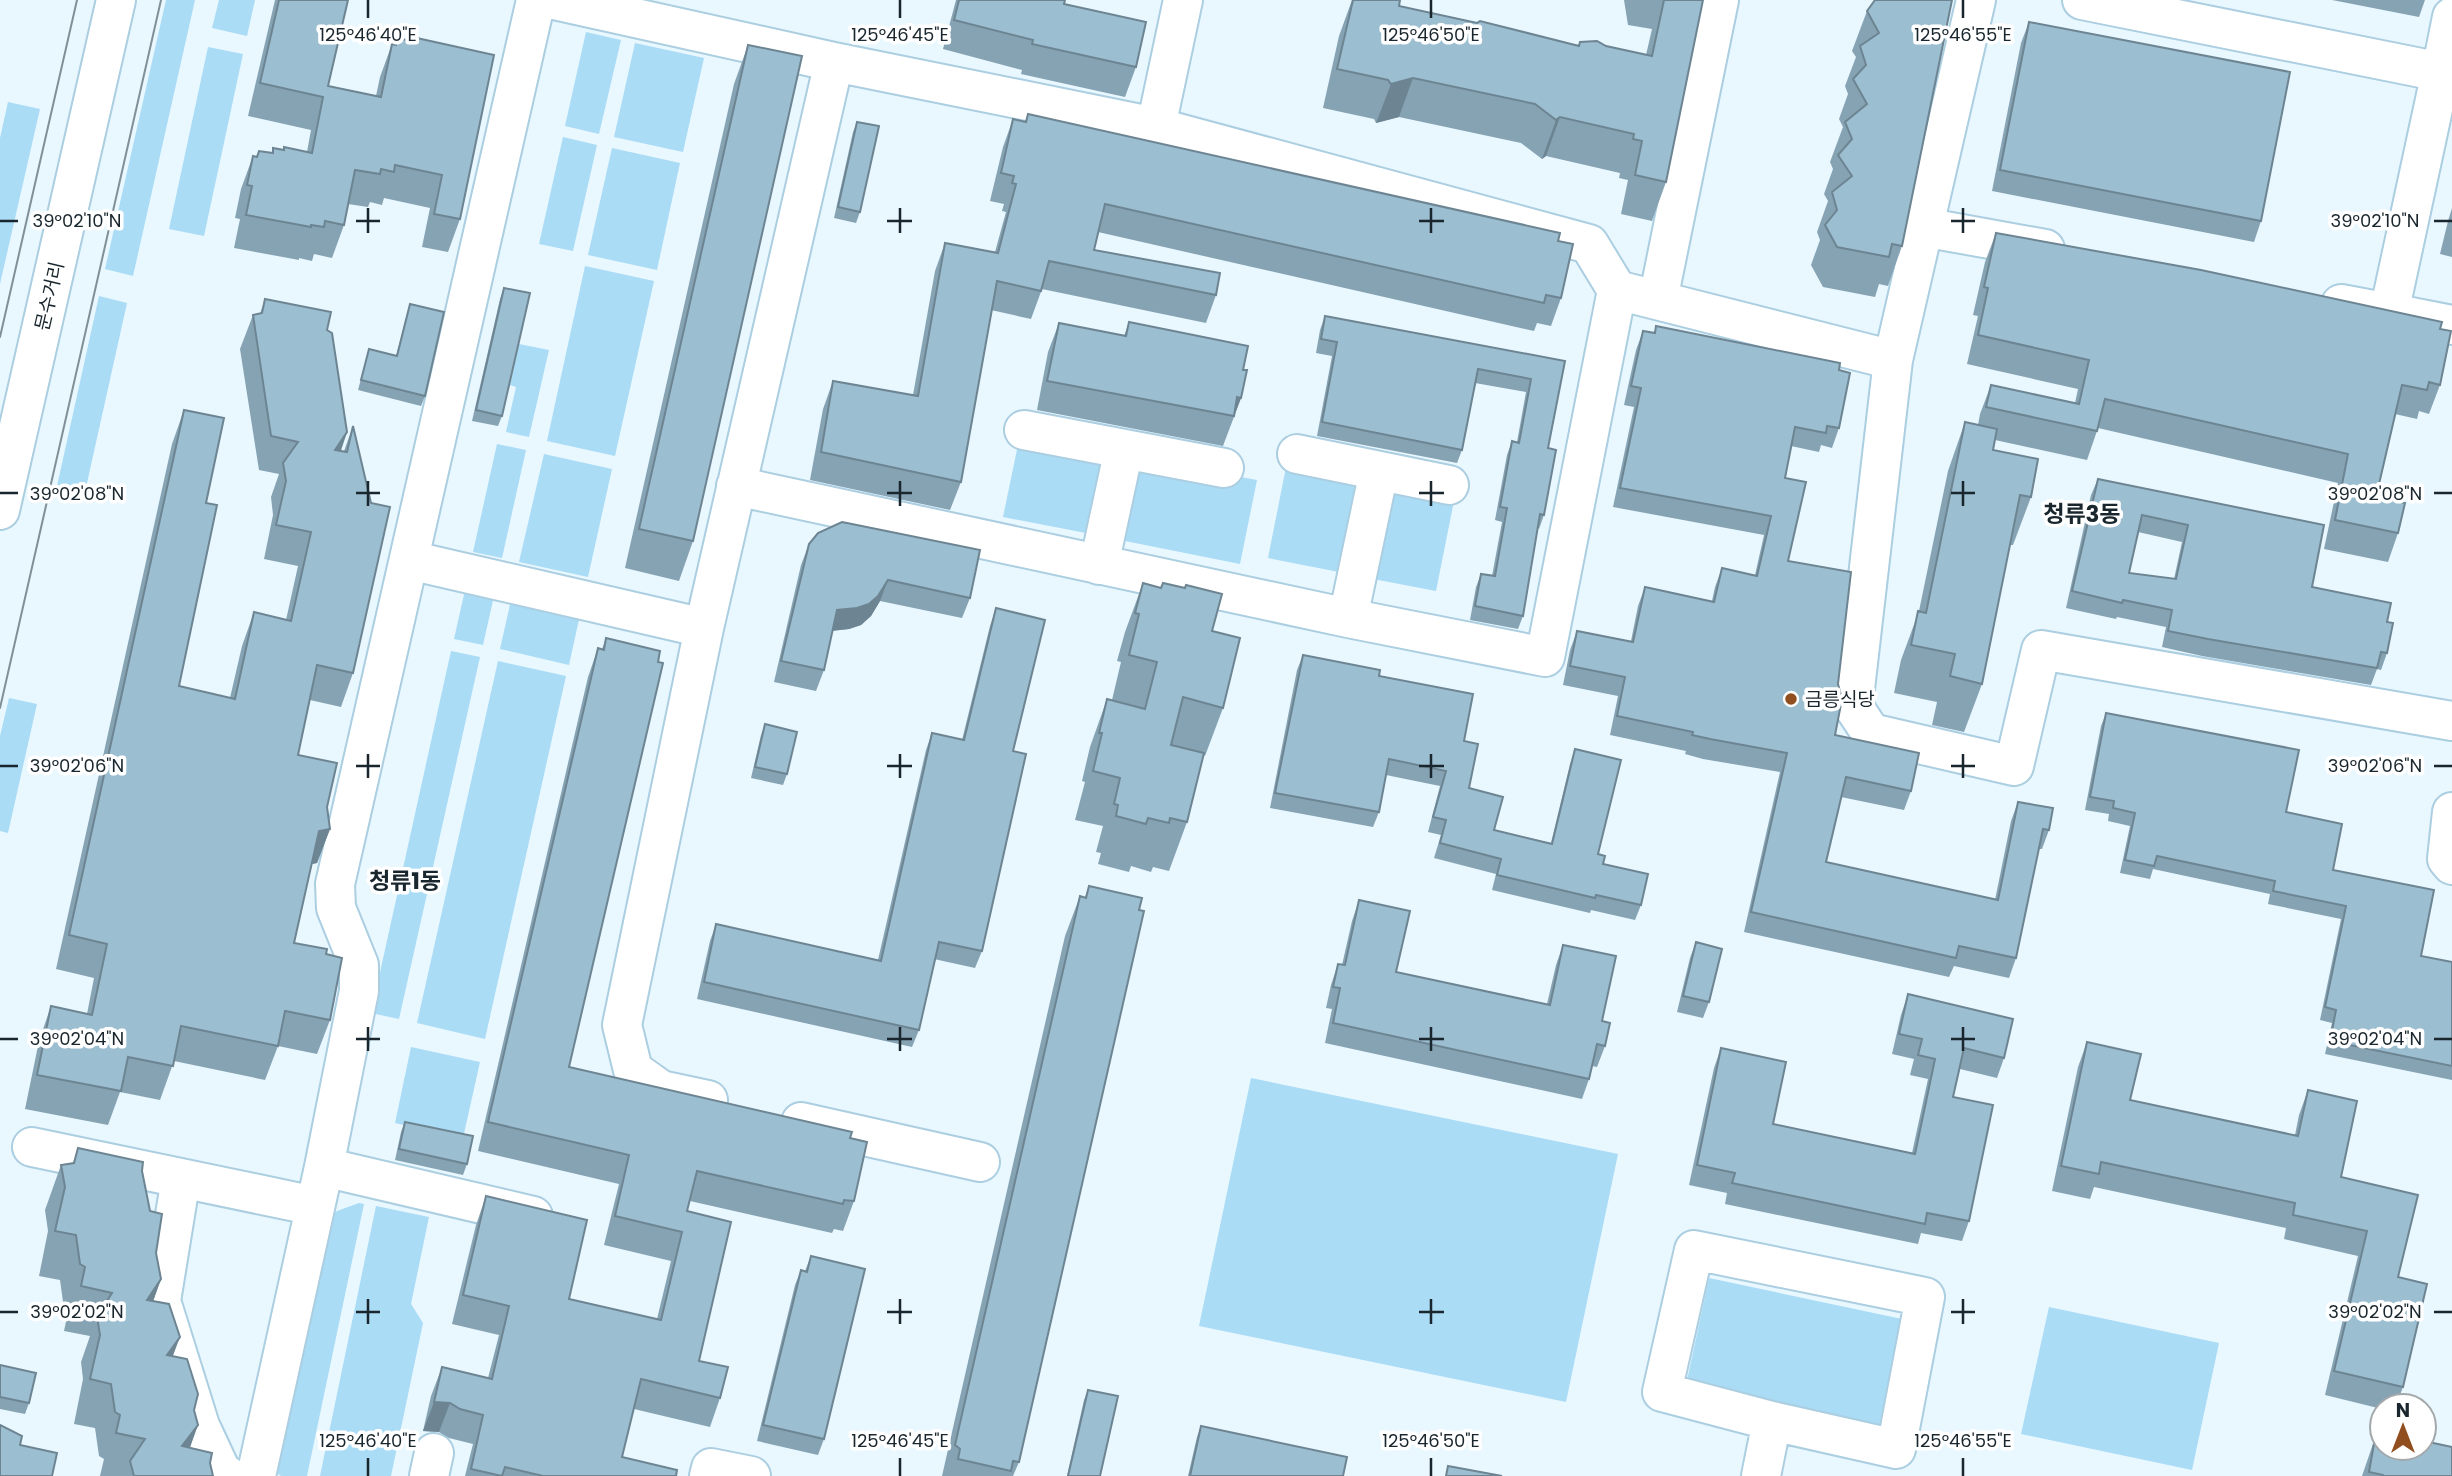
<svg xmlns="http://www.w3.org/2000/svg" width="2452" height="1476" font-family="Poppins,'Noto Sans KR',sans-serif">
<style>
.green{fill:#aadcf6}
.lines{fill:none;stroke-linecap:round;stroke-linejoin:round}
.minor-casing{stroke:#abcee1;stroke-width:42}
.major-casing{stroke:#abcee1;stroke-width:42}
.minor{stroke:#fff;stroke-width:38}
.major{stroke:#fff;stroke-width:38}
.tram{stroke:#818f96;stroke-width:2}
.wall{fill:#86a3b4;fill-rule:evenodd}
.shaded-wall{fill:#6d8592}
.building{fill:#9cbed1;stroke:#6d8592;stroke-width:2;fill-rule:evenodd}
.ticks{fill:none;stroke:#19262d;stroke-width:2.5}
.poi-dot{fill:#914e1e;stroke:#fff;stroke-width:2.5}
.labels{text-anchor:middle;stroke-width:7;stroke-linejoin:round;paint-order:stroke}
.street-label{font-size:19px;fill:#19262d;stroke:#fff}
.poi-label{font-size:19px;fill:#19262d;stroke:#fff;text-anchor:start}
.quarter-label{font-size:23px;font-weight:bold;fill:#19262d;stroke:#fff}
.ticks-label{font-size:18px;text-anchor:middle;fill:#19262d;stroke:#fff;stroke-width:7;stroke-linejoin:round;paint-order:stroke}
</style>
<rect width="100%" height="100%" fill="#e9f7ff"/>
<path class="green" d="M166,0H195L133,276L105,269Z
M219,0H255L247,36L212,28Z
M586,32L621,40L599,134L565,126Z
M635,43L704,58L683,152L614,137Z
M208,47L243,54L204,236L169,229Z
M8,102L40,109L0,284V138Z
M563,137L597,145L573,251L539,244Z
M612,148L680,163L657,270L588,255Z
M585,266L654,281L615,456L547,441Z
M99,296L127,303L85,492L57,486Z
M519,344L549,350L529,437L506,432L516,387L510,385Z
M1019,440L1104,459L1091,534L1003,517Z
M497,444L526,450L502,558L473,552Z
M544,454L612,469L588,577L519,562Z
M1287,462L1358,479L1344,573L1268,558Z
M1137,466L1230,475L1257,480L1240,564L1120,540Z
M1385,492L1455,496L1436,591L1368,578Z
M465,590L494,596L483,645L454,639Z
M511,600L580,615L569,665L500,649Z
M451,651L480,657L399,1019L371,1013Z
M498,661L566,676L485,1039L417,1023Z
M9,698L37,704L8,833L0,831V736Z
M411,1047L480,1062L463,1138L395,1123Z
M1251,1078L1618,1154L1566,1402L1199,1326Z
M359,1203L364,1204L307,1476H281L275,1472L326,1221L337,1211Z
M376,1206L429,1217L411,1304L423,1323L391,1476H320Z
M1709,1278L1902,1319L1879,1426L1686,1385Z
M2049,1307L2219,1343L2192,1470L2021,1434Z"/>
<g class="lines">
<g class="minor-casing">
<path id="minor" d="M554,0L834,62L1156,127L1589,244L1617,290L1545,657L1348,618L736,486
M2082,0L2441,72L2452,17
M1156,127L1183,0
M1923,227L2045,249
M1617,290L1893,360L1853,706L1871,733L2014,766L2041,650L2452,721
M1658,300L1719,0
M2341,304L2389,313L2441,72
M2391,313L2452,325
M1893,360L1976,0
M1024,430L1124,449
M1297,454L1449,485
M409,560L704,628
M1099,565L1124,449L1224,468
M1348,618L1379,471
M2452,812L2447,859L2452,865
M708,1100L661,1090L633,1070L622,1025L704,628L834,62
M801,1122L980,1162
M32,1147L315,1206
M324,1167L533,1216
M181,1178L161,1301L200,1426L221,1471L228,1476
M256,1476L324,1167L359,991V965L336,908L335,884L536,0
M429,1476L434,1453
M709,1476L711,1468L751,1476
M1761,1476L1772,1421L1662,1392L1694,1250L1925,1297L1896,1449L1772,1421"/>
</g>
<g class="major-casing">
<path id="major" d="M0,510L116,0"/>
</g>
<use href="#minor" class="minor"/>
<use href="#major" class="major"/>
<path class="tram" d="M0,337L77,0
M0,708L161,0"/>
</g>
<path class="wall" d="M275,0H348L328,86L376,96L380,77L392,44L395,45L397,38L410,41L412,37L460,219L448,252L422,247L430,208L384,198L382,205L370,202L368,207L348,204L344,225L332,258L314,254L312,261L299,258V260L234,248L240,219L235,218L241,189L253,156L257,157L259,151L272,153L273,148L283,150L284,147L307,152L311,130L248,116Z
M956,0H1065L1064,4L1136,67L1125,97L1021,74L1022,70L943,49Z
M1352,0L1399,6L1578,45L1580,42L1606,46L1646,55L1652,29L1628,25L1624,0H1703L1666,182L1652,221L1621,214L1628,180L1619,178L1620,173L1546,156L1542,159L1521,143L1399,117L1376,123L1374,119L1323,108L1339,36Z
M1875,0L1902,246L1888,286L1879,284L1875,297L1823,287L1811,265L1820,240L1817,232L1828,201L1824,194L1833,169L1830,162L1843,127L1839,119L1848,94L1845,86L1856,57L1852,51L1867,11Z
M2332,0H2425L2419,17Z
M2029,22L2261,221L2254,242L1992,191L2021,43Z
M748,45L693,541L679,581L625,568L734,84Z
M1028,114L1558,241L1561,298L1551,326L1537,323L1534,331L1098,232L1094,250L1216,295L1206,323L1042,289L1031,319L991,310L961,482L950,510L810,480L823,409L833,381L913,395L935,271L945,243L995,252L1006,212L1002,211L1004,204L990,201L1003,147L1013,119L1025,122Z
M857,122L860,212L856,223L834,218L853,132Z
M2452,208V257L2440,254L2448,221Z
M1996,233L2440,329V385L2429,414L2419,411L2417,419L2395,414L2376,497L2398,533L2388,562L2324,549L2338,483L2098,428L2087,460L1995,440L1993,450L2031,497L2013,545H2010L1982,684L1964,732L1932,725L1937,702L1894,693L1901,660L1919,611L1948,471L1965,422L1978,425L1980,414L1991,385L2075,403L2078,389L1967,364L1978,316L1973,315L1985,262Z
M504,288L502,416L498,426L472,421L500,299Z
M265,299L327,330L347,432L341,451H344L353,426V673L341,707L310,700L298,755L327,807L330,829L317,863L312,864L294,943L326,954L330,1020L317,1054L278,1046L265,1080L174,1061L160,1100L120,1092L108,1125L25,1109L39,1041L51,1006L87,1014L94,978L56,969L172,444L184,410L206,503L179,686L230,698L242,646L254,612L286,620L298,566L264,559L273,515L271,497L279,474L259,470L240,349L253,315L260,314Z
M410,304L425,396L421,406L358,390L369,349L396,356L407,314Z
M1325,316L1565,361L1548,448L1544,515L1539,529L1537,528L1523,616L1518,629L1470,620L1476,587L1481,574L1492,576L1502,522L1495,520L1507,455L1512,441L1517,442L1526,392L1475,383L1462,450L1457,463L1317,436L1332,356L1316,353L1320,330Z
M1129,322L1243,370L1241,398L1223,446L1037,410L1048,352L1059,323L1124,336Z
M1656,326L1839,370V428L1832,448L1821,445L1819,452L1791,446L1785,478L1788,561L1838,684L1835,735L1911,791L1904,810L1841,797L1826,862L1995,900L2011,821L2018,802L2049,830L2042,849H2039L2016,958L2009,978L1954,966L1949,977L1744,932L1780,772L1703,759L1685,754L1686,751L1610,735L1618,696L1563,685L1570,650L1577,631L1631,641L1638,606L1645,587L1712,601L1715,587L1722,568L1755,575L1764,535L1613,507L1634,407L1624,405L1636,350L1643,331L1654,333Z
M2098,479L2312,587L2387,622V653L2381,670L2377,669L2371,685L2202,656L2162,647L2166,627L2117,617L2116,619L2066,608L2091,495ZM2138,532L2182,542L2174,579L2129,573Z
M809,544L970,598L962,618L880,601L871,616L861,625L849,629L832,631L824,670L816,691L774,682L801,565Z
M1143,583L1212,631L1223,708L1205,756L1204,755L1187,822L1169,871L1153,867L1151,872L1131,866L1129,872L1098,864L1101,853L1096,852L1103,826L1075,820L1085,782L1082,781L1090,747L1107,699L1112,700L1121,662L1117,661L1125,632Z
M996,608L1013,751L982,951L975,968L934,959L919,1030L912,1047L697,999L710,941L716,924L878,960L926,750L932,733L962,740L990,626Z
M606,638L569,1067L850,1138L854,1201L843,1231L834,1229L832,1233L690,1201L687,1211L699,1361L720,1398L710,1427L634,1409L622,1457L676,1476H465L473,1444L449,1438L439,1432L423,1431L431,1396L442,1367L488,1378L499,1335L452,1324L476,1225L486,1196L569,1299L657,1319L671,1261L604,1245L619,1184L478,1151L588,677L598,648L602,649Z
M1303,655L1379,676L1464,741L1469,788L1494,830L1551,843L1570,764L1575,749L1598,854L1603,864L1641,905L1635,920L1591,910L1590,913L1492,890L1496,874L1434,858L1441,835L1428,832L1440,786L1386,775L1379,812L1373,827L1270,808L1297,670Z
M2106,713L2286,812L2333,870L2421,956L2452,962V1080L2325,1054L2332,1023L2320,1020L2341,919L2268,904L2270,894L2153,869L2150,879L2120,873L2130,826L2108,821L2109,814L2085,810L2101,726Z
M765,724L787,774L783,785L751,778L761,735Z
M1089,886L1019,1462L1013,1476H942L1065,936L1080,896L1085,897Z
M1359,900L1396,972L1547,1004L1556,965L1563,945L1602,1021L1605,1046L1597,1067L1592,1066L1589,1079L1582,1099L1325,1043L1332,1009L1326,1008L1331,985L1338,964L1342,965L1352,921Z
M1696,942L1709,1002L1703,1018L1677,1012L1690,958Z
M1908,994L2004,1058L1997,1078L1960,1069L1953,1097L1969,1221L1962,1241L1921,1233L1918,1244L1725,1204L1727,1193L1689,1185L1714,1068L1721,1048L1773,1124L1912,1153L1928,1079L1910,1075L1914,1059L1892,1054L1901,1015Z
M2087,1042L2130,1100L2295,1135L2299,1115L2308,1090L2341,1177L2398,1277L2403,1387L2396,1406H2382V1409L2325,1395L2358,1256L2284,1239L2286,1228L2094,1187L2090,1199L2052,1191L2078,1067Z
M405,1122L467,1164L463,1175L395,1160L401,1132Z
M78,1148L142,1171L156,1253L161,1279L153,1301L172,1356L194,1410L190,1448L210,1463L213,1476H100L104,1459L99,1456L95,1428L74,1424L83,1379L81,1362L90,1336L64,1331L68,1312L64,1309L60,1280L39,1276L48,1231L45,1210L61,1165L73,1163Z
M811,1256L824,1439L818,1455L757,1441L795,1285L801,1270L805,1271Z
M0,1365L29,1403L25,1414L0,1409Z
M1088,1390L1100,1476H1067L1084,1400Z
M1201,1426L1343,1476H1188L1197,1437Z
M2375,1438L2382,1439L2452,1476H2362Z"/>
<path class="shaded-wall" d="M1413,78L1399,117L1376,123L1391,84Z
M1560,117L1546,156L1542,159L1556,120Z
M1237,397L1241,398L1230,427L1234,416Z
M347,432L335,466V450Z
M888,580L880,601L871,616L861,625L849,629L829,631L837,610Z
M330,829L317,863L307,865L319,831Z
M161,1279L145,1324L147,1300Z
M180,1337L163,1382L167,1355Z
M434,1402L450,1403L439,1432L423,1431Z
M198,1425L182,1470V1446Z"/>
<path class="building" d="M279,0H348L328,86L381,97L392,44L396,45L397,38L411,41L412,37L494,55L460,219L434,214L442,175L395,165L394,172L381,169L380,174L355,170L344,225L325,221L324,227L311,225V227L246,215L252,186L247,185L253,156L257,157L259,151L273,153V148L284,150V147L312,153L323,97L260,83Z
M959,0H1065L1064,4L1146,22L1136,67L1032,44L1033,40L954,20Z
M1353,0H1400L1399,6L1477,23L1480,21L1579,46L1580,42L1597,41L1606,46L1652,56L1664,0H1703L1666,182L1635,175L1642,141L1633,139L1634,134L1560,117L1556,120L1535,104L1413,78L1391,84L1388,80L1337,69Z
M1875,0H1952L1902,246L1892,244L1889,257L1837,247L1825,225L1837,210L1832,192L1852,176L1838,155L1852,139L1845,122L1867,104L1853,79L1866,65L1860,46L1879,33L1867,11Z
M2029,22L2290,72L2261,221L2000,170Z
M748,45L802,56L693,541L639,529Z
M1028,114L1560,233L1558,241L1573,244L1561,298L1546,295L1544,303L1105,204L1094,250L1220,273L1216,295L1049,261L1041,291L997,281L961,482L821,452L833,381L918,396L945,243L998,253L1016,184L1012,183L1014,176L1001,173L1013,119L1026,122Z
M857,122L879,126L860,212L838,207Z
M1996,233L2201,270L2442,322L2440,329L2451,331L2440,385L2429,382L2427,390L2402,385L2376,497L2405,503L2398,533L2335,520L2348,454L2105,399L2097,431L1986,407L1991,385L2079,404L2089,360L1978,335L1988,288L1984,287Z
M504,288L530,293L502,416L476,410Z
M265,299L331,312L327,330L332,333L347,432L335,450L347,452L353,426L371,503L390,507L353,673L317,665L298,755L337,763L327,807L330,829L319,831L294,943L327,949L326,954L342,958L330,1020L285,1011L278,1046L181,1026L173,1066L128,1057L121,1091L37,1075L51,1006L92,1015L107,944L69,935L184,410L224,418L206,503L217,505L179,686L235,699L254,612L291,621L311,532L276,525L286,481L283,463L298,442L271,436L253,315L262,313Z
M410,304L444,312L425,396L361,380L369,349L397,356Z
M1325,316L1565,361L1548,448L1556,450L1544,515L1540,514L1523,616L1475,606L1481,574L1495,576L1507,508L1500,507L1512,441L1519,443L1531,379L1478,369L1462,450L1322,422L1337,342L1321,339Z
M1129,322L1248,346L1243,370H1247L1241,398L1237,397L1234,416L1047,381L1059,323L1126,336Z
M1656,326L1840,363L1839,370L1850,373L1839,428L1827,426L1826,433L1795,427L1785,478L1806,482L1788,561L1851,572L1838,684L1842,699L1835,735L1919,753L1911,791L1846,777L1826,862L1998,900L2018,802L2053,808L2049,830L2043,829L2016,958L1959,946L1956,958L1751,912L1787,753L1710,739L1692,735L1693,732L1617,716L1625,677L1570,666L1577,631L1633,642L1645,587L1714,602L1722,568L1757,576L1771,516L1620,488L1641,388L1631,386L1643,331L1655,333Z
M1965,422L1997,429L1993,450L2038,459L2031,497L2020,495L1982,684L1950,676L1955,654L1911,645L1918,611L1926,613Z
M2098,479L2324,525L2312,587L2391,603L2387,622L2393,623L2387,653L2381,652L2377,668L2208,639L2168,631L2172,610L2123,600L2122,603L2072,591ZM2142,515L2188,525L2176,579L2129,573Z
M842,522L980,550L970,598L888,580L878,596L869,604L857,608L837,610L824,670L781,661L809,544L818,533Z
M1143,583L1161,588L1163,583L1185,588L1186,585L1222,594L1212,631L1240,638L1223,708L1183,697L1171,745L1204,753L1187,822L1170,818L1169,823L1148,818L1146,824L1116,816L1118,805L1114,804L1120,778L1093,771L1102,733H1099L1107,699L1145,709L1157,662L1129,655L1139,614L1135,613Z
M996,608L1045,620L1013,751L1026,754L982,951L939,942L919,1030L704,982L716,924L881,961L932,733L964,740Z
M606,638L660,651L658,662L663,663L569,1067L852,1132L850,1138L867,1142L854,1201L844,1200L843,1204L697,1171L687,1211L731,1222L699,1361L728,1367L720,1398L641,1379L622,1457L677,1470L676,1476H543L505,1467L502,1476L471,1469L483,1415L460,1409L450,1403L434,1402L442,1367L492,1379L509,1306L463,1295L486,1196L587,1220L569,1299L661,1320L682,1232L615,1216L629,1155L488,1122L598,648L604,650Z
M1303,655L1380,670L1379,676L1473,694L1464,741L1478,744L1469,788L1503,797L1494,830L1552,844L1575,749L1621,760L1598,854L1605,856L1603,864L1648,874L1641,905L1596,895L1595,898L1497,875L1501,859L1440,843L1446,820L1433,817L1446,771L1389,759L1379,812L1275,793Z
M2106,713L2299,750L2286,812L2342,824L2333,870L2434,890L2421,956L2452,962V1066L2330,1041L2336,1010L2325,1007L2346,906L2273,891L2275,881L2157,856L2154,866L2125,860L2135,813L2113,808L2114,801L2090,797Z
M765,724L797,732L787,774L755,767Z
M1089,886L1142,898L1139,910L1144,911L1019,1462L1013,1461L1011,1471L958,1459L960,1449L955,1445L1080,896L1086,898Z
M1359,900L1410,911L1396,972L1550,1005L1563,945L1616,956L1602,1021L1610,1023L1605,1046L1597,1044L1589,1079L1333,1023L1340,988L1333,987L1338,964L1345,965Z
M1696,942L1722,949L1709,1002L1683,996Z
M1908,994L2013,1019L2004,1058L1964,1048L1953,1097L1993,1105L1969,1221L1927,1213L1925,1224L1732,1183L1735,1173L1697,1165L1721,1048L1786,1062L1773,1124L1915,1154L1935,1059L1918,1055L1922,1039L1899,1034Z
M2087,1042L2141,1054L2130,1100L2298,1136L2308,1090L2357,1101L2341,1177L2418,1195L2398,1277L2427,1284L2403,1387L2334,1371L2367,1231L2293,1215L2295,1203L2101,1162L2099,1174L2061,1166Z
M405,1122L473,1136L467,1164L399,1149Z
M78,1148L143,1162L142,1171L150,1211L162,1214L156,1253L161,1279L147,1300L169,1304L180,1337L167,1355L187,1359L198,1394L194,1410L198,1425L182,1446L212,1453L210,1463L213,1476H134L130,1461L145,1439L116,1433L120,1415L115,1412L111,1384L90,1379L100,1335L97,1317L112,1293L81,1286L85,1267L80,1264L76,1235L55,1231L65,1187L61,1165L74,1163Z
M811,1256L865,1269L824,1439L763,1425L801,1270L807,1272Z
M0,1365L36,1373L29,1403L0,1397Z
M1088,1390L1118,1396L1100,1476H1068Z
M0,1425L22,1436L20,1445L57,1453L52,1476H0Z
M1201,1426L1347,1457L1343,1476H1190Z
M2375,1438L2382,1439V1448H2424V1441L2452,1447V1476H2383V1475L2369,1472Z
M1448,1466L1502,1476H1446Z"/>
<path class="ticks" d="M368,0V18M900,0V18M1431,0V18M1963,0V18M368,208V233M900,208V233M1431,208V233M1963,208V233M0,221H18M356,221H380M887,221H912M1419,221H1444M1951,221H1975M2434,221H2452M368,481V506M900,481V506M1431,481V506M1963,481V506M0,493H18M356,493H380M887,493H912M1419,493H1444M1951,493H1975M2434,493H2452M368,754V778M900,754V778M1431,754V778M1963,754V778M0,766H18M356,766H380M887,766H912M1419,766H1444M1951,766H1975M2434,766H2452M368,1027V1051M900,1027V1051M1431,1027V1051M1963,1027V1051M0,1039H18M356,1039H380M887,1039H912M1419,1039H1444M1951,1039H1975M2434,1039H2452M368,1299V1324M900,1299V1324M1431,1299V1324M1963,1299V1324M0,1312H18M356,1312H380M887,1312H912M1419,1312H1444M1951,1312H1975M2434,1312H2452M368,1458V1476M900,1458V1476M1431,1458V1476M1963,1458V1476"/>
<circle class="poi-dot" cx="1791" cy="699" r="7"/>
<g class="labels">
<g class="street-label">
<text transform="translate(49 296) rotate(-77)" y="7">문수거리</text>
</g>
<g class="poi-label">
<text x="1805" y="706">금릉식당</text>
</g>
<g class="quarter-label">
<text x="2082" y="522">청류3동</text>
<text x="405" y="889">청류1동</text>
</g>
</g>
<g class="ticks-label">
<text x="368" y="41">125°46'40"E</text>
<text x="900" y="41">125°46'45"E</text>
<text x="1431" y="41">125°46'50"E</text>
<text x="1963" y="41">125°46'55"E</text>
<text x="77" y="227">39°02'10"N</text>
<text x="2375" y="227">39°02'10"N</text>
<text x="77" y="500">39°02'08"N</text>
<text x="2375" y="500">39°02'08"N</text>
<text x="77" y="772">39°02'06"N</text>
<text x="2375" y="772">39°02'06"N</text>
<text x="77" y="1045">39°02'04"N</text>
<text x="2375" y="1045">39°02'04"N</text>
<text x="77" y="1318">39°02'02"N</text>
<text x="2375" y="1318">39°02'02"N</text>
<text x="368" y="1447">125°46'40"E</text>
<text x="900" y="1447">125°46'45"E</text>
<text x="1431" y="1447">125°46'50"E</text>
<text x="1963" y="1447">125°46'55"E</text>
</g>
<g transform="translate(2403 1427)"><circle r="33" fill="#ffffff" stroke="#a3a8ab" stroke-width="2"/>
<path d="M0-5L12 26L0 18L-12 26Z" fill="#914e1e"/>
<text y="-10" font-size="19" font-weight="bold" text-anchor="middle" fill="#19262d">N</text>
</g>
</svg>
